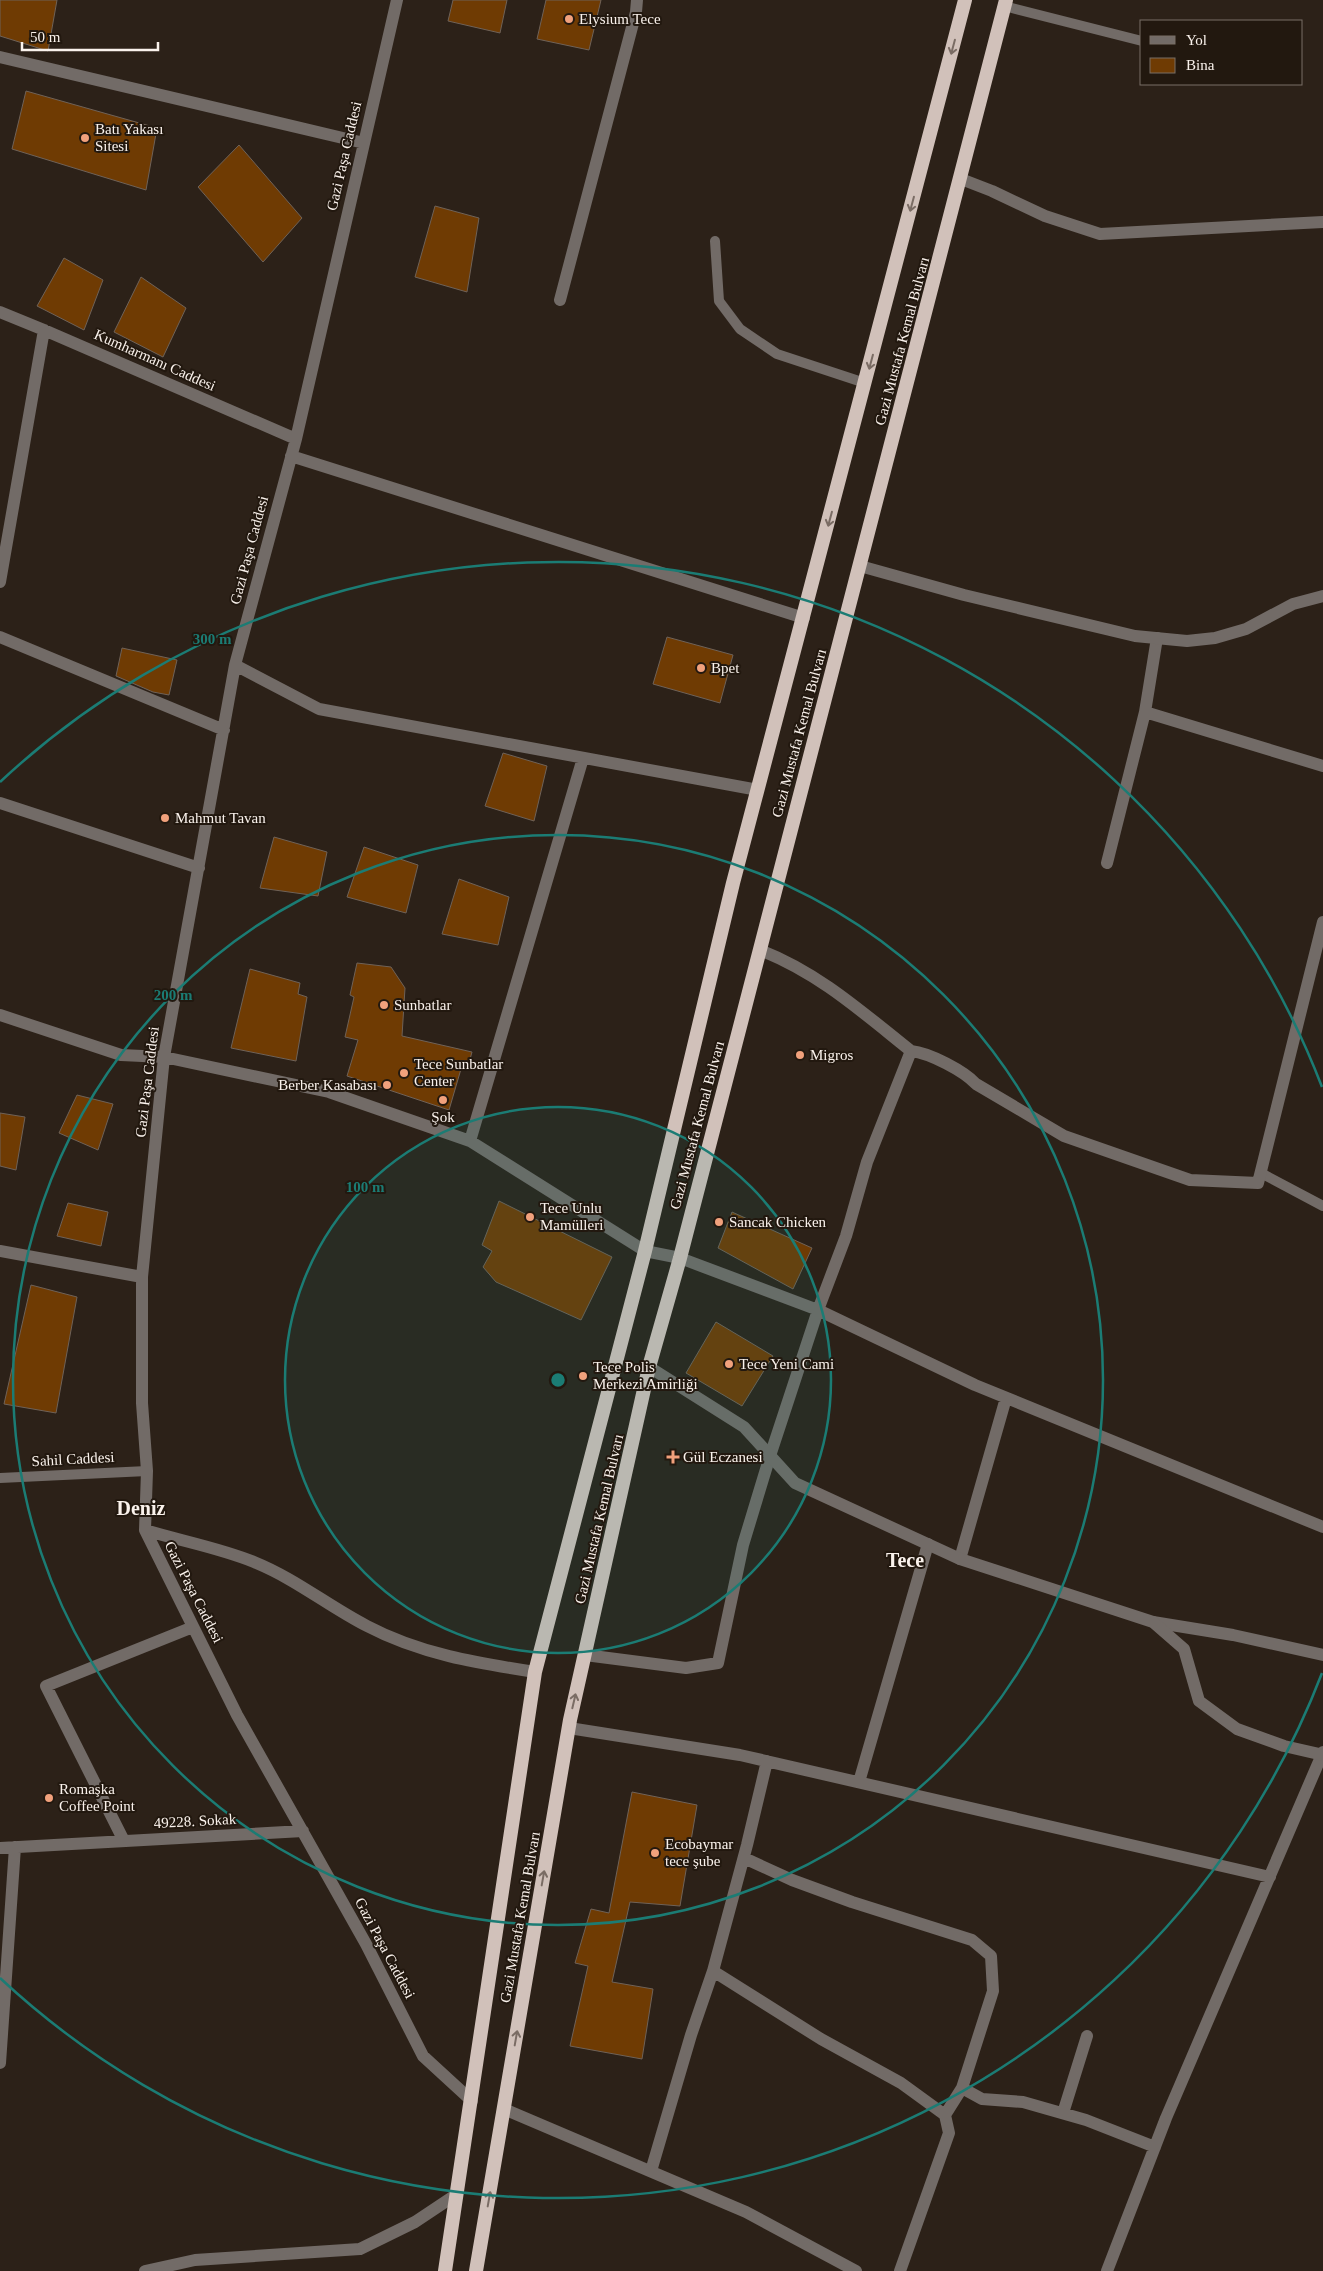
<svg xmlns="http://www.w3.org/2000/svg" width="1323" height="2271" font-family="'Times New Roman',serif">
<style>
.building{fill:#6f3b03;stroke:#6f6258}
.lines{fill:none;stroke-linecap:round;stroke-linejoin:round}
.service{stroke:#726b67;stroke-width:10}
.minor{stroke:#726b67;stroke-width:12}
.tertiary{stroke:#726b67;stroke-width:12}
.trunk{stroke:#d1c1ba;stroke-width:14}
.oneway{stroke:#7a6c64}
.ring{fill:none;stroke:#1b7c74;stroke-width:2.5}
.poi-dot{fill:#f1a17c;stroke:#22180f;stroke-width:2}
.labels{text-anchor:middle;stroke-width:4;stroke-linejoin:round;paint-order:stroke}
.poi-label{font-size:15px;fill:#faf2ec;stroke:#22180f;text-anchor:start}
.street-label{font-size:15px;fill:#faf2ec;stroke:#22180f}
.district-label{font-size:20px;font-weight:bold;fill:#faf2ec;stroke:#22180f}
.centre{fill:#1b7c74;stroke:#22180f;stroke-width:2.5}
.ring-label{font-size:15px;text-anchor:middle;font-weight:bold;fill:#1b7c74;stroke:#22180f;stroke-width:4;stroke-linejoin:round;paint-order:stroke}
</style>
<rect width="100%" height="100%" fill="#2c2118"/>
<path class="building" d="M0,0H57L48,51L0,36Z
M453,0H507L500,33L448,21Z
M546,0H601L589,50L537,39Z
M26,91L157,128L146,190L12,149Z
M239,145L302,218L263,262L198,187Z
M435,206L479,218L467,292L415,277Z
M64,258L103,280L84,330L37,306Z
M141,277L186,308L163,357L114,332Z
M667,637L733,655L720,703L653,684Z
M122,648L177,660L169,695L153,692L116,676Z
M503,753L547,766L534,821L485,806Z
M274,837L327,852L318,896L260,888Z
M364,847L418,865L406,913L347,897Z
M459,879L509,897L498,945L442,934Z
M357,963L391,967L405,988L402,1036L472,1052L467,1070L461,1069L449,1110L347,1076L358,1040L345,1037L354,997L350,995Z
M250,969L300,983L298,994L307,997L296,1061L231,1048Z
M77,1095L113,1104L98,1150L59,1133Z
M0,1113L25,1117L16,1170L0,1166Z
M499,1201L612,1257L581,1320L496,1282L483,1267L492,1251L482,1245Z
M68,1203L108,1212L101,1246L57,1236Z
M732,1212L812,1248L793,1289L718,1248Z
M31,1285L77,1297L56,1413L4,1404Z
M716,1322L773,1356L742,1406L686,1373Z
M632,1792L697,1805L680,1906L630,1902L612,1982L653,1989L642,2059L570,2046L588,1966L575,1963L591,1909L609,1913Z"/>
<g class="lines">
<path class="service" d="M1004,6L1142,41
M715,241L719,301L740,329L777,354L865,383
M1261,1173L1323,1206
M0,1478L147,1471"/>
<path class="minor" d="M397,0L296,439L235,665L164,1057L142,1277V1403L147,1471L145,1530L237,1715L366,1944L423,2056L472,2101
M0,57L364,143
M961,179L992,191L1045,216L1100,234L1323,222
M560,300L636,12L637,0
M0,312L44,330L296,439
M291,456L804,618
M0,582L44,330
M0,637L224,730
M1157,638L1145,712L1323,766
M235,665L319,709L758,790
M0,803L199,868
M1107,863L1145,712
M760,950C819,973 862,1012 911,1051C930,1053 964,1071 976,1084L1064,1136L1190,1180L1258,1183L1323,922
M0,1015L121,1055L164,1057L329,1092L470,1141L645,1251L680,1258L818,1310L975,1385L1323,1527
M470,1141L583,758
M0,1251L142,1277
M145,1530C181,1541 220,1548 254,1562C296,1579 328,1606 367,1626C420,1654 477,1663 535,1672
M960,1559L1006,1398
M1153,1622L1233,1635L1323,1655
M585,1655L686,1668L718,1663L743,1545L770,1456L818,1310L846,1236L867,1162L911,1051
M569,1728L740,1755L1270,1877
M767,1761L747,1845L713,1971L821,2039L901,2083L945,2115L949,2133L900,2271
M859,1782L928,1544
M124,1841L46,1686L193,1627
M0,1848L303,1831
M744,1858L792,1880L852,1902L972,1940L991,1956L993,1991L962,2088L945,2115
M0,2063L15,1847
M962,2088L982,2099L1023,2102L1086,2120L1155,2147
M1063,2113L1087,2036
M651,2171L691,2035L713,1971
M145,2271L195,2260L360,2249L415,2222L457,2194
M1107,2271L1166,2118L1323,1752"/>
<path class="tertiary" d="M860,566L964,595L1135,636L1187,641L1215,638L1246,629L1293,604L1323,596
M649,1367L744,1427L795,1483L960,1559L1153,1622L1184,1649L1199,1701L1237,1729L1284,1746L1323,1755
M504,2109L746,2212L856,2271"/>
<path class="trunk" d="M445,2271L535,1672L645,1251L733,883L965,0
M476,2271L570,1720L649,1367L680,1258L1006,0"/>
</g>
<defs><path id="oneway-shaft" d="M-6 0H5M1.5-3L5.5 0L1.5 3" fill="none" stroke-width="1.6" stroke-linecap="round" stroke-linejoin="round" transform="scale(1.25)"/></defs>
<g class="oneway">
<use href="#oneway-shaft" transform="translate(953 47) rotate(105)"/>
<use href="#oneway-shaft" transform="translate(912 204) rotate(105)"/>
<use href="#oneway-shaft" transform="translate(871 362) rotate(105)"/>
<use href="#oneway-shaft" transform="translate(830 519) rotate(105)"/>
<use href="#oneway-shaft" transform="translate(574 1701) rotate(-77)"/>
<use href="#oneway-shaft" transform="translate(543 1878) rotate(-80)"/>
<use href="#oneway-shaft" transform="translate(516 2038) rotate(-80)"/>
<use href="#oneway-shaft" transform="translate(489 2199) rotate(-80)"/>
</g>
<circle cx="558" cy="1380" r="273" fill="#1b7c74" fill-opacity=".12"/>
<g class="ring">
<circle cx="558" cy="1380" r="273"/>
<circle cx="558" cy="1380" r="545"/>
<path d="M1322 1673A818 818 0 0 1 0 1978M0 782A818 818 0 0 1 1322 1087"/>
</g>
<g class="poi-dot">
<circle cx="569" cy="19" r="5"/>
<circle cx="85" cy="138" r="5"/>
<circle cx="701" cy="668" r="5"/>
<circle cx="165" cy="818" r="5"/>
<circle cx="384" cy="1005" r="5"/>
<circle cx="800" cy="1055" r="5"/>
<circle cx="404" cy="1073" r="5"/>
<circle cx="387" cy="1085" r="5"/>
<circle cx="443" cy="1100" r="5"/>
<circle cx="530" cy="1217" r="5"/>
<circle cx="719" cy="1222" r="5"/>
<circle cx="729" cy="1364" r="5"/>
<circle cx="583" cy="1376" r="5"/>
<path d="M670.5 1449.5h5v5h5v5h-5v5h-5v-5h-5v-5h5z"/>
<circle cx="49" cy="1798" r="5"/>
<circle cx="655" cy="1853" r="5"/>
</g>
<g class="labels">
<g class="poi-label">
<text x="579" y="24">Elysium Tece</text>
<text x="95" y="134">Batı Yakası<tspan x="95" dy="17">Sitesi</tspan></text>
<text x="711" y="673">Bpet</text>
<text x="175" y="823">Mahmut Tavan</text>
<text x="394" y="1010">Sunbatlar</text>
<text x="810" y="1060">Migros</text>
<text x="414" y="1069">Tece Sunbatlar<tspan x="414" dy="17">Center</tspan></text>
<text x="377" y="1090" text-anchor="end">Berber Kasabası</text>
<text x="443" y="1122" text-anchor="middle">Şok</text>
<text x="540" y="1213">Tece Unlu<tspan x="540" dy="17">Mamülleri</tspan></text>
<text x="729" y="1227">Sancak Chicken</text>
<text x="739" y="1369">Tece Yeni Cami</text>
<text x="593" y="1372">Tece Polis<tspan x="593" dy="17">Merkezi Amirliği</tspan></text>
<text x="683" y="1462">Gül Eczanesi</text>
<text x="59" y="1794">Romaşka<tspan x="59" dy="17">Coffee Point</tspan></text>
<text x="665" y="1849">Ecobaymar<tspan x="665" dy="17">tece şube</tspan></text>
</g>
<g class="street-label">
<text transform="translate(344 156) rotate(-77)" y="5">Gazi Paşa Caddesi</text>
<text transform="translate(902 341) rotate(-75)" y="5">Gazi Mustafa Kemal Bulvarı</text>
<text transform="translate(155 360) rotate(24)" y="5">Kumharmanı Caddesi</text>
<text transform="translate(249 550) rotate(-75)" y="5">Gazi Paşa Caddesi</text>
<text transform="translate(799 733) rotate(-75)" y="5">Gazi Mustafa Kemal Bulvarı</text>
<text transform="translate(147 1082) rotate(-83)" y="5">Gazi Paşa Caddesi</text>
<text transform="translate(697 1125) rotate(-75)" y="5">Gazi Mustafa Kemal Bulvarı</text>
<text transform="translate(73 1459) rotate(-3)" y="5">Sahil Caddesi</text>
<text transform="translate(599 1519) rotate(-77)" y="5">Gazi Mustafa Kemal Bulvarı</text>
<text transform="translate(194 1592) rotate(63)" y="5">Gazi Paşa Caddesi</text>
<text transform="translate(195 1821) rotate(-3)" y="5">49228. Sokak</text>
<text transform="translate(520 1917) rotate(-80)" y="5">Gazi Mustafa Kemal Bulvarı</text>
<text transform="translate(385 1948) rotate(62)" y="5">Gazi Paşa Caddesi</text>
</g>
<g class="district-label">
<text x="141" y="1515">Deniz</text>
<text x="905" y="1567">Tece</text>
</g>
</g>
<circle cx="558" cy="1380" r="8" class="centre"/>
<g class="ring-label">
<text x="212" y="644">300 m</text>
<text x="173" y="1000">200 m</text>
<text x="365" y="1192">100 m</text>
</g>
<rect x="1140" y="20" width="162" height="65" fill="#22180f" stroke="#786f67"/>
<rect x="1150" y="36" width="25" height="8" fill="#726b67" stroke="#786f67"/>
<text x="1186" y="45" font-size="15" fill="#faf2ec">Yol</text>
<rect x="1150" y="58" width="25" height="15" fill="#6f3b03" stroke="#786f67"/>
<text x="1186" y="70" font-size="15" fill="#faf2ec">Bina</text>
<path d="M22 42v8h136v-8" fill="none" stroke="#faf2ec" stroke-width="2.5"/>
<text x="30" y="42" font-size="15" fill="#faf2ec" stroke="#22180f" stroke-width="4" paint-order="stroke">50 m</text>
</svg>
